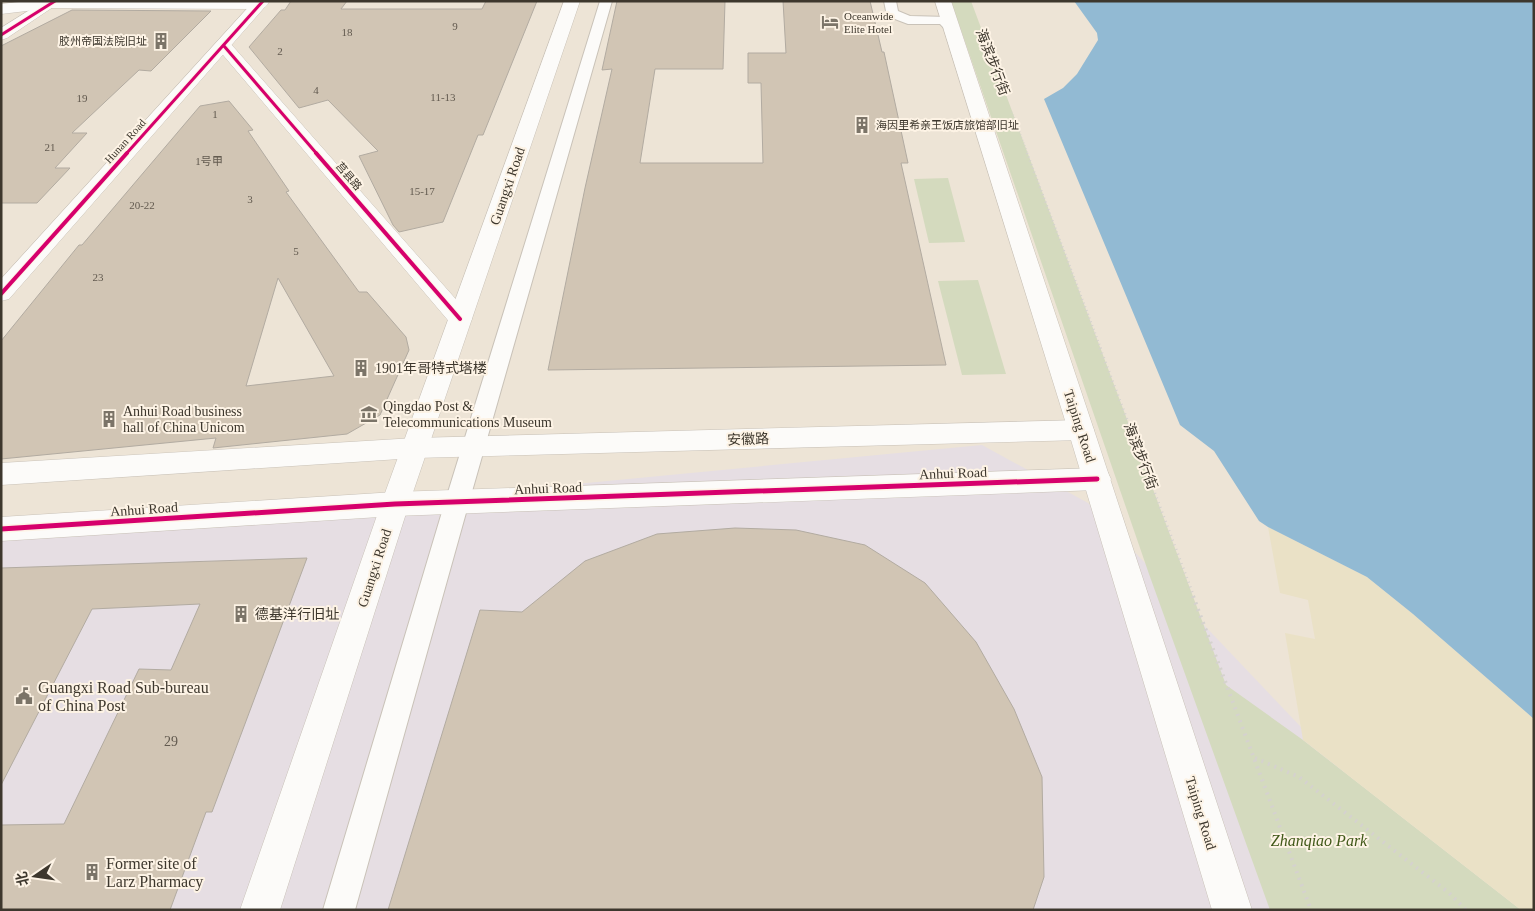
<svg xmlns="http://www.w3.org/2000/svg" width="1535" height="911" font-family="'Times New Roman','Noto Sans SC',serif">
<style>
.industrial{fill:#e6dee3}
.green{fill:#d4dabe}
.sand{fill:#eae1c6}
.water{fill:#92bad3}
.building{fill:#d1c5b4;stroke:#b2aba1;fill-rule:evenodd}
.lines{fill:none;stroke-linecap:round;stroke-linejoin:round}
.service-casing{stroke:#c9c2b8;stroke-width:2}
.minor-casing{stroke:#c9c2b8;stroke-width:1}
.tertiary-casing{stroke:#c9c2b8;stroke-width:1}
.secondary-casing{stroke:#c9c2b8;stroke-width:1}
.primary-casing{stroke:#c9c2b8;stroke-width:1}
.path-far3{stroke:#d5d2ce;stroke-width:2;stroke-dasharray:0.5 2.5;stroke-linecap:butt}
.path-far2{stroke:#d5d2ce;stroke-width:2.5;stroke-dasharray:1 3;stroke-linecap:butt}
.path-far1{stroke:#d5d2ce;stroke-width:3;stroke-dasharray:1 4;stroke-linecap:butt}
.path{stroke:#d5d2ce;stroke-width:4;stroke-dasharray:2 5;stroke-linecap:butt}
.service{fill:#fcfbf9;fill-rule:evenodd}
.minor{fill:#fcfbf9;fill-rule:evenodd}
.tertiary{fill:#fcfbf9;fill-rule:evenodd}
.secondary{fill:#fcfbf9;fill-rule:evenodd}
.primary{fill:#fcfbf9;fill-rule:evenodd}
.cycleway-far2-casing{stroke:#fdf3e5;stroke-width:5}
.cycleway-far1-casing{stroke:#fdf3e5;stroke-width:6}
.cycleway-casing{stroke:#fdf3e5;stroke-width:8}
.cycleway-far2{stroke:#d6006c;stroke-width:3}
.cycleway-far1{stroke:#d6006c;stroke-width:4}
.cycleway{stroke:#d6006c;stroke-width:5}
.labels{text-anchor:middle;stroke-width:4;stroke-linejoin:round;paint-order:stroke}
.far-poi-label{font-size:11px;fill:#3d372d;stroke:#fdf3e5;text-anchor:start}
.number-label{font-size:11px;fill:#625a4f}
.far-street-label{font-size:11px;fill:#3d372d;stroke:#fdf3e5}
.street-label{font-size:14px;fill:#3d372d;stroke:#fdf3e5}
.poi-label{font-size:14px;fill:#3d372d;stroke:#fdf3e5;text-anchor:start}
.near-number-label{font-size:14px;fill:#625a4f}
.near-poi-label{font-size:16px;fill:#3d372d;stroke:#fdf3e5;text-anchor:start}
.near-park-label{font-size:16px;font-style:italic;fill:#415919;stroke:#fdf3e5}
</style>
<rect width="100%" height="100%" fill="#ede4d6"/>
<path class="industrial" d="M982,445L1088,503L1475,910H1V539Z"/>
<path class="green" d="M951,1H971L1226,685L1303,740L1521,910H1270L1149,574Z
M948,178L965,242L929,243L914,179Z
M978,280L1006,374L962,375L938,281Z"/>
<path class="sand" d="M1268,527L1367,577L1413,614L1534,719V910H1521L1303,740L1285,633L1315,639L1308,600L1280,593Z"/>
<path class="water" d="M1074,1H1534V719L1413,614L1367,577L1268,527L1259,521L1214,451L1180,425L1044,99L1063,88L1077,74L1098,40L1097,33Z"/>
<path class="building" d="M291,1H347L341,9H482L486,1H537L483,135H478L443,222L399,232L393,225L359,156L378,151L328,100L299,108L249,47L281,10H285Z
M617,1H725L723,69H655L640,163H763L761,83H748V53H786L783,1H870L882,52H884L908,163H901L946,365L548,370L585,188L612,69L602,70Z
M72,10L211,11L151,71L139,70L72,133H87L55,168H70L37,203H1V46Z
M229,101L253,130L248,131L289,191L286,192L359,292H367L406,337L409,350L380,415L347,434L213,448L216,438L1,459V341L79,245H82L200,106ZM278,278L334,376L246,386Z
M735,528L796,530L865,545L925,583L976,642L1014,709L1042,777L1044,877L1033,910H388L480,610L522,612L585,561L657,534Z
M307,558L212,812H206L170,910H1V825L64,824L139,669L171,670L200,604L92,609L1,785V568Z"/>
<g class="lines">
<g class="service-casing">
<path id="service" d="M600,1H612L469,502L355,910H323L445,502Z
M884,1H896L898,11L910,16L948,17L959,28L952,32L947,31L940,24H908L887,16Z"/>
</g>
<g class="minor-casing">
<path id="minor" d="M28,1H266L268,4L265,7L260,9L52,8L1,14V4Z
M224,41L230,43L468,313L472,319L468,325L460,327L452,325L218,49L216,46L218,43Z"/>
</g>
<g class="tertiary-casing">
<path id="tertiary" d="M44,1H62L7,38L1,40V28Z
M254,1H270L9,299L1,301V279Z
M1081,420L1090,423L1094,430L1090,437L1081,440L415,458L1,485V463L415,438Z
M1097,468L1107,471L1111,479L1107,487L1097,490L395,516L1,541V517L395,492Z"/>
</g>
<g class="secondary-casing">
<path id="secondary" d="M564,1H580L409,504L280,910H240L381,504Z"/>
</g>
<g class="primary-casing">
<path id="primary" d="M935,1H951L1094,430L1252,910H1212L1068,430Z"/>
</g>
<path class="path-far3" d="M1012,112L1028,154"/>
<path class="path-far2" d="M1027,153L1101,349"/>
<path class="path-far1" d="M1100,348L1194,597"/>
<path class="path" d="M1193,596L1311,910
M1255,758L1299,777L1448,892L1466,910"/>
<use href="#service" class="service"/>
<use href="#minor" class="minor"/>
<use href="#tertiary" class="tertiary"/>
<use href="#secondary" class="secondary"/>
<use href="#primary" class="primary"/>
<g class="cycleway-far2-casing">
<path id="cycleway-far2" d="M1,35L55,1
M224,46L317,154
M126,154L263,1"/>
</g>
<g class="cycleway-far1-casing">
<path id="cycleway-far1" d="M316,153L460,319
M1,294L127,153"/>
</g>
<g class="cycleway-casing">
<path id="cycleway" d="M1,529L395,504L1097,479"/>
</g>
<use href="#cycleway-far2" class="cycleway-far2"/>
<use href="#cycleway-far1" class="cycleway-far1"/>
<use href="#cycleway" class="cycleway"/>
</g>
<defs>
<g id="hotel-bare" transform="scale(1.35)"><path d="M-6-4.5h1.5V1H6V5H4.5V3h-9V5H-6ZM-4 0a1.8 1.8 0 1 1 3.6 0ZM.5 0V-2.5h3Q6-2.5 6 0Z" fill="#7b7468" stroke="#fdf3e5" stroke-width="2.5" paint-order="stroke"/></g>
<g id="building-bare" transform="scale(1.35)"><path d="M-4-6H4V6H1V3H-1V6H-4ZM-2.5-4.3h1.7v1.8h-1.7ZM.8-4.3h1.7v1.8H.8ZM-2.5-1h1.7V.8h-1.7ZM.8-1h1.7V.8H.8Z" fill="#7b7468" stroke="#fdf3e5" stroke-width="2.5" paint-order="stroke"/></g>
<g id="museum-bare" transform="scale(1.35)"><path d="M0-6L6-3V-2H-6V-3ZM-5-1h2V3h-2ZM-1-1h2V3h-2ZM3-1h2V3H3ZM-6 4H6V6H-6Z" fill="#7b7468" stroke="#fdf3e5" stroke-width="2.5" paint-order="stroke"/></g>
<g id="civic-bare" transform="scale(1.35)"><path d="M-.6-6.5H3V-4.5H.6V-3L4-1V1h2V6H-6V1h2V-1L-.6-3ZM-1.2 2.5V6h2.4V2.5Z" fill="#7b7468" stroke="#fdf3e5" stroke-width="2.5" paint-order="stroke"/></g>
</defs>
<g fill-rule="evenodd">
<use href="#hotel-bare" x="830" y="22"/>
<use href="#building-bare" x="161" y="41"/>
<use href="#building-bare" x="862" y="125"/>
<use href="#building-bare" x="361" y="368"/>
<use href="#museum-bare" x="369" y="414"/>
<use href="#building-bare" x="109" y="419"/>
<use href="#building-bare" x="241" y="614"/>
<use href="#civic-bare" x="24" y="696"/>
<use href="#building-bare" x="92" y="872"/>
</g>
<g class="labels">
<g class="far-poi-label">
<text x="844" y="20">Oceanwide<tspan x="844" dy="13">Elite Hotel</tspan></text>
<text x="147" y="45" text-anchor="end">胶州帝国法院旧址</text>
<text x="876" y="129">海因里希亲王饭店旅馆部旧址</text>
</g>
<g class="number-label">
<text x="455" y="30">9</text>
<text x="347" y="36">18</text>
<text x="280" y="55">2</text>
<text x="316" y="94">4</text>
<text x="443" y="101">11-13</text>
<text x="82" y="102">19</text>
<text x="215" y="118">1</text>
<text x="50" y="151">21</text>
<text x="209" y="165">1号甲</text>
<text x="422" y="195">15-17</text>
<text x="250" y="203">3</text>
<text x="142" y="209">20-22</text>
<text x="296" y="255">5</text>
<text x="98" y="281">23</text>
</g>
<g class="far-street-label">
<text transform="translate(125 141) rotate(-48)" y="4">Hunan Road</text>
<text transform="translate(349 176) rotate(49)" y="4">莒县路</text>
</g>
<g class="street-label">
<text transform="translate(993 62) rotate(69)" y="5">海滨步行街</text>
<text transform="translate(507 186) rotate(-71)" y="5">Guangxi Road</text>
<text transform="translate(1080 426) rotate(72)" y="5">Taiping Road</text>
<text transform="translate(748 439) rotate(-2)" y="5">安徽路</text>
<text transform="translate(1141 456) rotate(69)" y="5">海滨步行街</text>
<text transform="translate(953 473) rotate(-2)" y="5">Anhui Road</text>
<text transform="translate(548 488) rotate(-2)" y="5">Anhui Road</text>
<text transform="translate(144 509) rotate(-4)" y="5">Anhui Road</text>
<text transform="translate(374 568) rotate(-72)" y="5">Guangxi Road</text>
<text transform="translate(1201 813) rotate(73)" y="5">Taiping Road</text>
</g>
<g class="poi-label">
<text x="375" y="373">1901年哥特式塔楼</text>
<text x="383" y="411">Qingdao Post &amp;<tspan x="383" dy="16">Telecommunications Museum</tspan></text>
<text x="123" y="416">Anhui Road business<tspan x="123" dy="16">hall of China Unicom</tspan></text>
<text x="255" y="619">德基洋行旧址</text>
</g>
<g class="near-number-label">
<text x="171" y="746">29</text>
</g>
<g class="near-poi-label">
<text x="38" y="693">Guangxi Road Sub-bureau<tspan x="38" dy="18">of China Post</tspan></text>
<text x="106" y="869">Former site of<tspan x="106" dy="18">Larz Pharmacy</tspan></text>
</g>
<g class="near-park-label">
<text x="1319" y="846">Zhanqiao Park</text>
</g>
</g>
<rect width="1535" height="911" fill="none" stroke="#3d372d" stroke-width="5"/>
<g transform="translate(35 876) rotate(257)" stroke="#fdf3e5" stroke-width="4" paint-order="stroke">
<path d="M0-4L9 19L0 12L-9 19Z" fill="#3d372d"/>
<text y="-8" font-size="14" font-weight="bold" text-anchor="middle" fill="#3d372d">北</text>
</g>
</svg>
